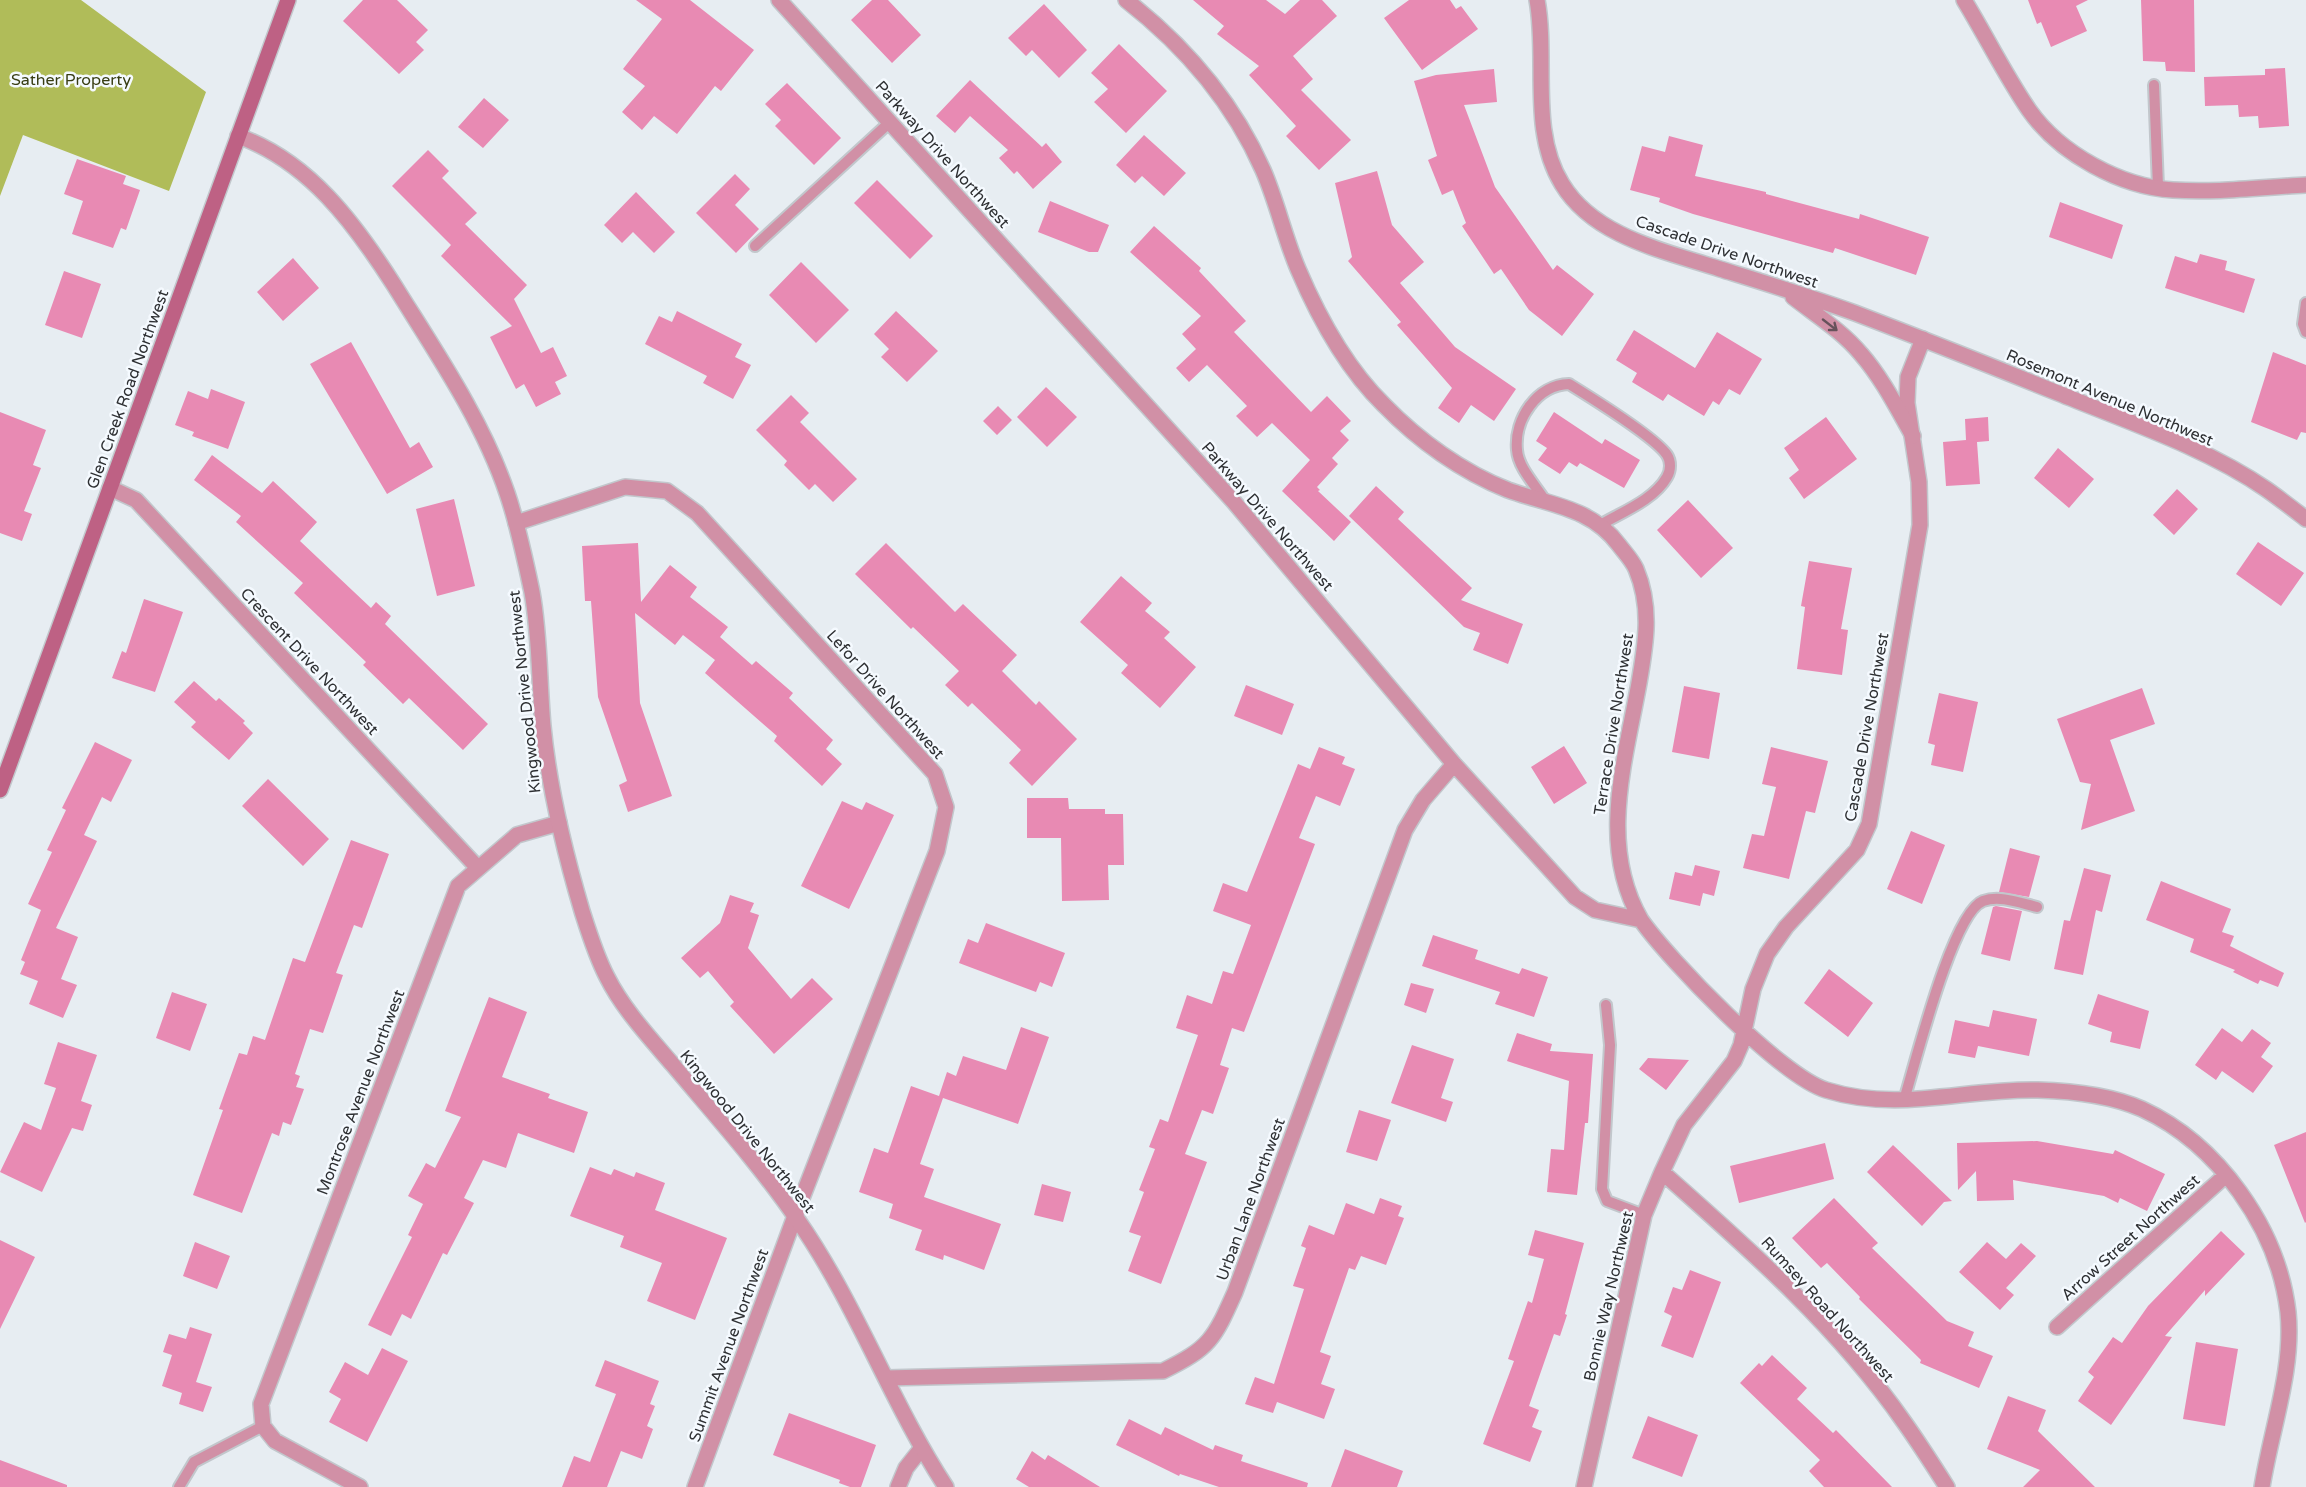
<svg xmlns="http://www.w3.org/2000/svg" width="2306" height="1487" font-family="'Varela Round',sans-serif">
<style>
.forest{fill:#b0bc59}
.building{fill:#e88ab3}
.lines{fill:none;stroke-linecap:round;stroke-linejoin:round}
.service-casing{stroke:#c2c7cc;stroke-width:14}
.minor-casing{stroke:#c2c7cc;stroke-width:18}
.tertiary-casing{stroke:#c2c7cc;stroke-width:18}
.secondary-casing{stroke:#c2c7cc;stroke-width:18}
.service{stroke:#d190a6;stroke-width:10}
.minor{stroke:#d190a6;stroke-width:15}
.tertiary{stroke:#d190a6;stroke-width:15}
.secondary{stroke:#be6184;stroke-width:15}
.oneway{stroke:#67525b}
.labels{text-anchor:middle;stroke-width:5;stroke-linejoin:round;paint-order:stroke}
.park-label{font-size:16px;fill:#383d13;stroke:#f5faff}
.street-label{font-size:16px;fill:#2e3033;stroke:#f5faff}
</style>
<rect width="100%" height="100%" fill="#e7edf2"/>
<path class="forest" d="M0,0H81L206,92L169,191L23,135L0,196Z"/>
<path class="building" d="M363,0H397L428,30L416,42L424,50L399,74L343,21Z
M636,0H690L754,50L721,91L715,86L677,134L654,116L642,130L622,112L645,86L623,69L662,19Z
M872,0H888L921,35L892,63L851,20Z
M1193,0H1266L1285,14L1300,0H1322L1337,16L1293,56L1313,79L1301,90L1351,140L1319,170L1286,136L1296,126L1249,75L1259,66L1217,34L1224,26Z
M1409,0H1450L1456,9L1461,6L1478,29L1422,70L1384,18Z
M2028,0H2088L2076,6L2087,31L2051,47L2041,22L2037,24Z
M2141,0H2194L2195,72L2166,71L2165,62L2143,61Z
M1044,4L1087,50L1059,78L1032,50L1026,56L1008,38Z
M1119,44L1167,91L1126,133L1094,102L1108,89L1091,73Z
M2285,68L2289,126L2259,128L2258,116L2239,117L2238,105L2205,106L2204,77L2265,75V69Z
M1494,69L1497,102L1464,105L1495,187L1553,270L1557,265L1594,294L1562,336L1529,310L1501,269L1494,274L1462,226L1466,223L1453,190L1442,195L1428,160L1437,156L1414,81L1436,75Z
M970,80L1042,147L1046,143L1062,162L1033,189L1017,171L1014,174L999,158L1008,150L970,116L955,133L936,116Z
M787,83L841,138L814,165L775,126L781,120L765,104Z
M484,98L509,120L483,148L458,127Z
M1144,135L1186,173L1164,196L1142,176L1135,183L1116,165Z
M1669,136L1703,145L1695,176L1766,192V194L1859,219L1860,214L1929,237L1916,275L1835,248L1833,253L1693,214L1659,202L1660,198L1630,190L1642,146L1665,152Z
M428,150L449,171L442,178L477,213L465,224L527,285L514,299L541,353L553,347L567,376L555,382L561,394L536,407L524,384L516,389L490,337L512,326L441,256L451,245L392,186Z
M77,159L126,176L123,184L140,190L126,230L121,228L113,248L72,234L83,201L64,194Z
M1377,171L1392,225L1424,262L1400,283L1455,347L1516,389L1494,421L1471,405L1459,423L1438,408L1452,388L1397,325L1401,322L1348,261L1352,257L1335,183Z
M735,174L750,189L735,205L759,229L736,253L696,213Z
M877,180L933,236L910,259L854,203Z
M636,192L675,232L654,253L633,232L622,243L604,225Z
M1050,201L1109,225L1098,252H1089L1038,232Z
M2060,202L2123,225L2112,259L2049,237Z
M1154,226L1201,268L1199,271L1246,321L1234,332L1311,412L1327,396L1351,421L1340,431L1349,440L1332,458L1338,464L1317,487L1320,490L1318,491L1351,522L1334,541L1282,491L1310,460L1272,423L1257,437L1236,416L1247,406L1207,365L1189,382L1176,368L1196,349L1182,334L1201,316L1130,252Z
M2200,254L2227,261L2225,270L2255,279L2244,313L2165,288L2175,256L2197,263Z
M293,258L319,288L283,321L257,292Z
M801,262L849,310L816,343L769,295Z
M64,271L101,284L82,338L45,325Z
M677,311L742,344L735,357L751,365L733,399L703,383L707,376L645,344L659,316L672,322Z
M896,311L938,351L907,382L881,357L889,349L874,334Z
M1634,330L1695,368L1717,332L1762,359L1740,395L1729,389L1719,405L1713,401L1704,416L1668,394L1663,401L1632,382L1637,373L1616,360Z
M351,342L410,448L419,442L433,467L387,494L310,364Z
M2273,352L2306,365V433L2301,432L2297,440L2251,422Z
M1046,387L1077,417L1047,447L1017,417Z
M211,389L245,402L228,449L192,436L194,432L175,425L188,391L208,399Z
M791,395L809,413L800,422L857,479L833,502L815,484L809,490L784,465L787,461L756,430Z
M998,406L1012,420L997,435L983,421Z
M0,412L46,430L33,465L41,468L24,511L32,514L22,541L0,533Z
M1554,412L1602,444L1605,439L1640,460L1624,488L1580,463L1577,467L1569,462L1560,474L1538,460L1547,448L1536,441Z
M1826,417L1857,459L1804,499L1789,478L1799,470L1784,448Z
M1988,417L1989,441L1977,442L1980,484L1946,486L1943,442L1966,440L1965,419Z
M2058,448L2094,479L2069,508L2034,478Z
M212,455L262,493L273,481L317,522L300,541L371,608L376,602L391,616L385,624L488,724L463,750L409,698L403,704L363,665L366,662L294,593L303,583L236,522L241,516L194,480Z
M1376,486L1404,512L1398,519L1472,588L1461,600L1523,624L1508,664L1473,650L1480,633L1464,627L1349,516Z
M2177,489L2198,509L2174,535L2153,515Z
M454,499L475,586L437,596L416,509Z
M1688,500L1733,548L1701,578L1657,530Z
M2258,542L2304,573L2281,606L2236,574Z
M638,543L641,602L670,565L697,587L690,597L728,627L720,637L752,665L756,661L793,693L789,698L833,740L826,749L842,764L822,786L774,741L777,736L705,673L715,660L683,635L675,645L635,613L640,703L672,796L628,812L619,785L627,781L598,697L591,601H585L582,546Z
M886,543L955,612L963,604L1017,655L1002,671L1036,705L1039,701L1077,739L1032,786L1009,763L1021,750L972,703L968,707L945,685L959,671L913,627L911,629L855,574Z
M1809,561L1852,568L1841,629L1848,630L1842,675L1797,669L1805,607L1801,606Z
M1121,576L1152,603L1145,611L1170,632L1164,638L1196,667L1160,708L1121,673L1128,665L1080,622Z
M144,599L183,612L155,692L112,678L122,651L126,653Z
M194,681L216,701L219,698L245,721L243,723L253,733L229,760L191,727L196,722L174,702Z
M1246,685L1294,704L1282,735L1234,716Z
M1684,686L1720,693L1709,759L1672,752Z
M2142,688L2155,724L2110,740L2135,811L2081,830L2091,784L2080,782L2057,719Z
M1939,693L1978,702L1963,772L1931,765L1935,745L1928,743Z
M95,742L132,760L111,802L102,797L84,835L97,841L56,928L78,937L61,979L77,985L63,1018L29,1004L38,981L20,974L25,962L21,960L41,910L28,904L52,852L47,850L66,810L62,808Z
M1564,746L1587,783L1554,804L1531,767Z
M1319,747L1345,757L1342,764L1355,769L1340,806L1316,796L1299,838L1315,844L1244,1032L1232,1028L1220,1065L1229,1068L1213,1114L1202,1110L1185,1154L1207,1162L1161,1284L1128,1271L1141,1236L1129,1232L1144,1192L1139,1190L1155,1149L1149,1147L1160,1119L1168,1122L1198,1035L1176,1028L1187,995L1212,1004L1223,971L1233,974L1251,925L1213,911L1223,883L1247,892L1298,764L1310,769Z
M1771,747L1828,761L1815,813L1806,811L1789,879L1743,868L1752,834L1764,836L1776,787L1762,784Z
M268,779L329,839L303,866L242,806Z
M1027,798H1068L1069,809H1105V814H1123L1124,865H1108L1109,900L1062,901L1061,838H1027Z
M842,801L862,810L866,802L894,815L849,909L801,886Z
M1911,831L1945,845L1922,904L1887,889Z
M351,840L389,854L362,928L354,925L336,973L343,975L323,1033L310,1029L295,1074L300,1076L296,1087L304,1089L291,1125L283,1122L279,1136L272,1133L242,1213L193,1195L223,1110L219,1109L239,1053L247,1055L253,1036L265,1040L293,958L305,962Z
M2010,848L2040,856L2029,897L1999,892Z
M1695,865L1720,871L1714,896L1703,893L1700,906L1669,899L1675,872L1692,876Z
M2084,868L2111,875L2102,912L2096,910L2083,975L2054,969L2064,920L2070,921Z
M2161,881L2231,909L2222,932L2234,936L2230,946L2284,973L2278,987L2260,980L2258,984L2233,972L2235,970L2190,952L2194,939L2146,920Z
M730,895L754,903L750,912L759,915L748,948L791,999L812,978L833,999L774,1054L730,1006L734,1002L708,971L700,978L681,958L720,923Z
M1996,906L2022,911L2010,961L1981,954L1993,907Z
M986,923L1065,953L1052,987L1040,982L1036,992L959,963L968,939L978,943Z
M1433,935L1478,950L1475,959L1519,974L1522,968L1548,977L1534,1017L1495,1004L1500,992L1422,966Z
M1829,969L1873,1003L1848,1037L1804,1003Z
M1411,983L1434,989L1426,1013L1404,1005Z
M172,992L207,1004L190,1051L156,1038Z
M2098,994L2149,1011L2140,1049L2110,1042L2112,1032L2088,1024Z
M489,997L527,1012L502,1077L550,1094L548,1098L588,1112L574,1153L518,1133L506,1168L483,1160L464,1198L474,1203L447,1255L443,1253L411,1319L402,1314L391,1336L368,1325L412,1237L408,1235L423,1204L408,1196L426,1163L435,1168L461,1117L445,1111Z
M1993,1010L2037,1019L2029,1056L1978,1046L1975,1058L1948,1053L1955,1020L1989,1027Z
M1021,1027L1049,1037L1018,1124L943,1098L920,1164L934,1169L924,1197L1001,1224L984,1270L944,1255L943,1260L915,1250L922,1230L889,1218L893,1204L859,1192L874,1148L888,1153L911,1086L939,1096L947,1072L956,1076L963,1056L1006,1070Z
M2222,1028L2242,1042L2252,1029L2271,1043L2261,1057L2273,1066L2253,1093L2222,1071L2216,1080L2195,1065Z
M1517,1033L1552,1044L1550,1051L1593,1054L1588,1123H1585L1577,1195L1547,1192L1551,1149L1564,1150L1569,1081L1507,1061Z
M58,1042L97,1055L81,1101L92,1105L83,1131L72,1128L42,1192L0,1172L24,1122L41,1130L56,1088L44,1084Z
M1412,1045L1454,1059L1441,1098L1453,1102L1446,1122L1391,1103Z
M1648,1058L1689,1060L1666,1090L1639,1069Z
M1359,1110L1391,1120L1377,1161L1346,1152Z
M2306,1132V1222L2305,1223L2274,1145Z
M2037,1141L2113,1154L2115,1150L2165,1174L2147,1211L2120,1198L2118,1203L2104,1196L2013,1180L2014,1200L1977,1201L1976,1171L1958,1190L1957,1143Z
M1825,1143L1834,1179L1739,1203L1730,1166Z
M1893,1145L1952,1201L1944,1202L1922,1226L1867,1172Z
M590,1167L611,1175L614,1169L634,1177L636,1172L665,1183L655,1210L727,1238L695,1320L647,1301L662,1263L620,1247L624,1236L570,1216Z
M1042,1184L1071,1192L1063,1222L1034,1215Z
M1380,1198L1402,1206L1398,1216L1404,1218L1386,1265L1361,1256L1355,1270L1349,1268L1320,1352L1331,1356L1321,1384L1335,1389L1324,1419L1277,1402L1273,1413L1245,1404L1255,1377L1274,1384L1304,1289L1293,1286L1306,1248L1301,1246L1309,1225L1334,1235L1346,1203L1374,1214Z
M1834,1198L1878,1243L1872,1248L1947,1321L1974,1332L1968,1346L1993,1356L1979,1388L1920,1363L1921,1360L1859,1299L1860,1297L1827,1263L1821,1268L1792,1238Z
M1535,1230L1584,1243L1565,1314L1567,1315L1560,1336L1554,1334L1529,1406L1539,1410L1532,1427L1542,1431L1530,1462L1483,1444L1514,1361L1508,1359L1528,1301L1532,1303L1544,1259L1528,1255Z
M2221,1231L2245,1254L2205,1296V1290L2165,1336L2172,1337L2111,1425L2078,1401L2094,1377L2088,1372L2113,1337L2122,1343L2148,1306Z
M0,1240L35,1257L0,1329Z
M195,1242L230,1256L217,1289L183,1276Z
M1987,1242L2006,1259L2021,1243L2036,1256L2006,1288L2014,1295L2000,1310L1959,1272Z
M1690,1270L1721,1282L1693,1358L1661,1346L1672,1316L1664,1312L1673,1287L1682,1290Z
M190,1327L212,1334L196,1382L212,1387L203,1412L179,1404L182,1393L162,1386L172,1355L163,1352L169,1334L186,1339Z
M2196,1342L2238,1349L2225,1426L2183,1419Z
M382,1348L408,1361L367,1442L329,1422L341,1399L329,1392L345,1362L368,1375Z
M1772,1355L1807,1388L1797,1399L1833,1433L1836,1430L1892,1487H1824L1809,1471L1820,1460L1740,1383L1759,1363L1762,1366Z
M605,1360L659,1381L650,1404L655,1406L647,1426L653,1429L642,1459L621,1451L607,1487H562L574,1456L590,1462L616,1394L595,1386Z
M2008,1396L2046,1410L2038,1431L2095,1487H2023L2040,1470L1987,1449Z
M789,1413L876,1445L861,1487H850L839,1483L840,1480L773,1455Z
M1648,1416L1698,1435L1682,1477L1632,1458Z
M1129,1419L1161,1435L1165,1427L1213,1450L1215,1445L1243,1455L1241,1461L1308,1483L1307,1487H1219L1180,1474L1179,1476L1116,1445Z
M1345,1449L1403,1471L1397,1487H1331Z
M1032,1451L1045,1460L1048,1455L1100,1487H1029L1016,1479Z
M0,1460L67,1485V1487H0Z"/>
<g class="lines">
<g class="service-casing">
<path id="service" d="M2154,85L2158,187
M755,246L890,122
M2306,303L2303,324L2306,332
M1544,499C1535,485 1518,467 1517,450C1514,419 1537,385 1569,384C1590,397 1655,437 1667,455C1671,461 1671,470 1667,477C1654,500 1622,512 1600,525
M1606,1005L1610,1045L1602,1189L1607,1201L1644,1215
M1904,1100C1915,1065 1952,913 1983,901C2000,895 2020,903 2037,907
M179,1487L194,1462L263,1426"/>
</g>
<g class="minor-casing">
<path id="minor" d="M779,0L1234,502L1454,764L1575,897L1595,910L1641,920C1669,960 1781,1076 1826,1090C1900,1113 1965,1088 2038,1090C2073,1091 2110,1095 2142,1109C2218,1144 2278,1228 2288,1312C2294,1369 2271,1430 2262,1487
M1126,0C1185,46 1233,102 1263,170C1277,202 1284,236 1298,269C1318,316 1347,369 1384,405C1418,440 1462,472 1508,490C1549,505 1591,507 1619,545C1625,553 1632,560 1636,569C1652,607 1646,643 1639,683C1625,761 1598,846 1641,920
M1964,0C1986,36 2005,75 2029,110C2060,154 2121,187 2173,190C2217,193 2263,187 2306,185
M110,488L136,500L477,867
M516,523L625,487L667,491L697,513L935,774L946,807L937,851L795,1216L695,1487
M1662,1172C1748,1248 1838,1327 1904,1422C1919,1443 1933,1465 1947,1487
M2057,1327L2226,1175
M886,1378L1163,1371C1210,1348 1214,1339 1235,1292L1405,830L1423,800L1454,764
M360,1487L275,1441L263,1426L261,1404L458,886L517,835L559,823
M898,1487L906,1468L921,1449
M1584,1487L1644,1215L1662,1172L1684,1125L1734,1061L1741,1045L1753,989L1767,954L1786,927L1857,850L1869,824L1920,525L1919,482L1907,403L1908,377L1923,339"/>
</g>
<g class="tertiary-casing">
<path id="tertiary" d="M1537,0C1548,59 1529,131 1562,184C1594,237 1665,251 1720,269C1765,283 1811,297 1855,313C1923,339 1991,366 2058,393C2126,421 2205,447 2266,489C2279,498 2293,509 2306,519
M238,136C309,161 355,224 394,285C435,351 482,419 507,493C518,525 525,559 532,592C540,636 539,681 543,726C549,789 564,850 582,911C589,933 596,956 607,977C623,1009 650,1038 673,1065C715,1115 760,1165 797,1219C856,1303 890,1401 946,1487
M1793,297C1816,315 1842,331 1861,354C1882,378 1897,408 1913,436"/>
</g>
<g class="secondary-casing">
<path id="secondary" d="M0,790L288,0"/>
</g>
<use href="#service" class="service"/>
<use href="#minor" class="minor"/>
<use href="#tertiary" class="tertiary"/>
<use href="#secondary" class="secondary"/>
</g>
<defs><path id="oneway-shaft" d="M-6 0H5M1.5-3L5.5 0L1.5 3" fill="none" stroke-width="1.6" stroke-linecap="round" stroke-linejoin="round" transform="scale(1.5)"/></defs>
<use class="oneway" href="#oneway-shaft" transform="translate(1830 325) rotate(38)"/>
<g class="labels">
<g class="park-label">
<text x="71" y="85">Sather Property</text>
</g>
<g class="street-label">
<text transform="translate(943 154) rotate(48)" y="6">Parkway Drive Northwest</text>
<text transform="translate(1727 251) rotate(19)" y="6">Cascade Drive Northwest</text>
<text transform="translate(127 389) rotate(-70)" y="6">Glen Creek Road Northwest</text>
<text transform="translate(2110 397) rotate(23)" y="6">Rosemont Avenue Northwest</text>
<text transform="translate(1268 516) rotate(49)" y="6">Parkway Drive Northwest</text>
<text transform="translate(310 661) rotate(47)" y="6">Crescent Drive Northwest</text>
<text transform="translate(524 692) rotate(-96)" y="6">Kingwood Drive Northwest</text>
<text transform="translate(886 694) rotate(48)" y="6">Lefor Drive Northwest</text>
<text transform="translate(1613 724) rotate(-81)" y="6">Terrace Drive Northwest</text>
<text transform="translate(1866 727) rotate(-80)" y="6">Cascade Drive Northwest</text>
<text transform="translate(360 1092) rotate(-69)" y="6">Montrose Avenue Northwest</text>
<text transform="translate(748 1131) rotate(51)" y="6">Kingwood Drive Northwest</text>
<text transform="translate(1250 1199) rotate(-70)" y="6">Urban Lane Northwest</text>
<text transform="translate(2130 1237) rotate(-42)" y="6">Arrow Street Northwest</text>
<text transform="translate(1608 1296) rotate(-77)" y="6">Bonnie Way Northwest</text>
<text transform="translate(1828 1309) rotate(48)" y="6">Rumsey Road Northwest</text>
<text transform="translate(728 1345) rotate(-70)" y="6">Summit Avenue Northwest</text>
</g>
</g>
</svg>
